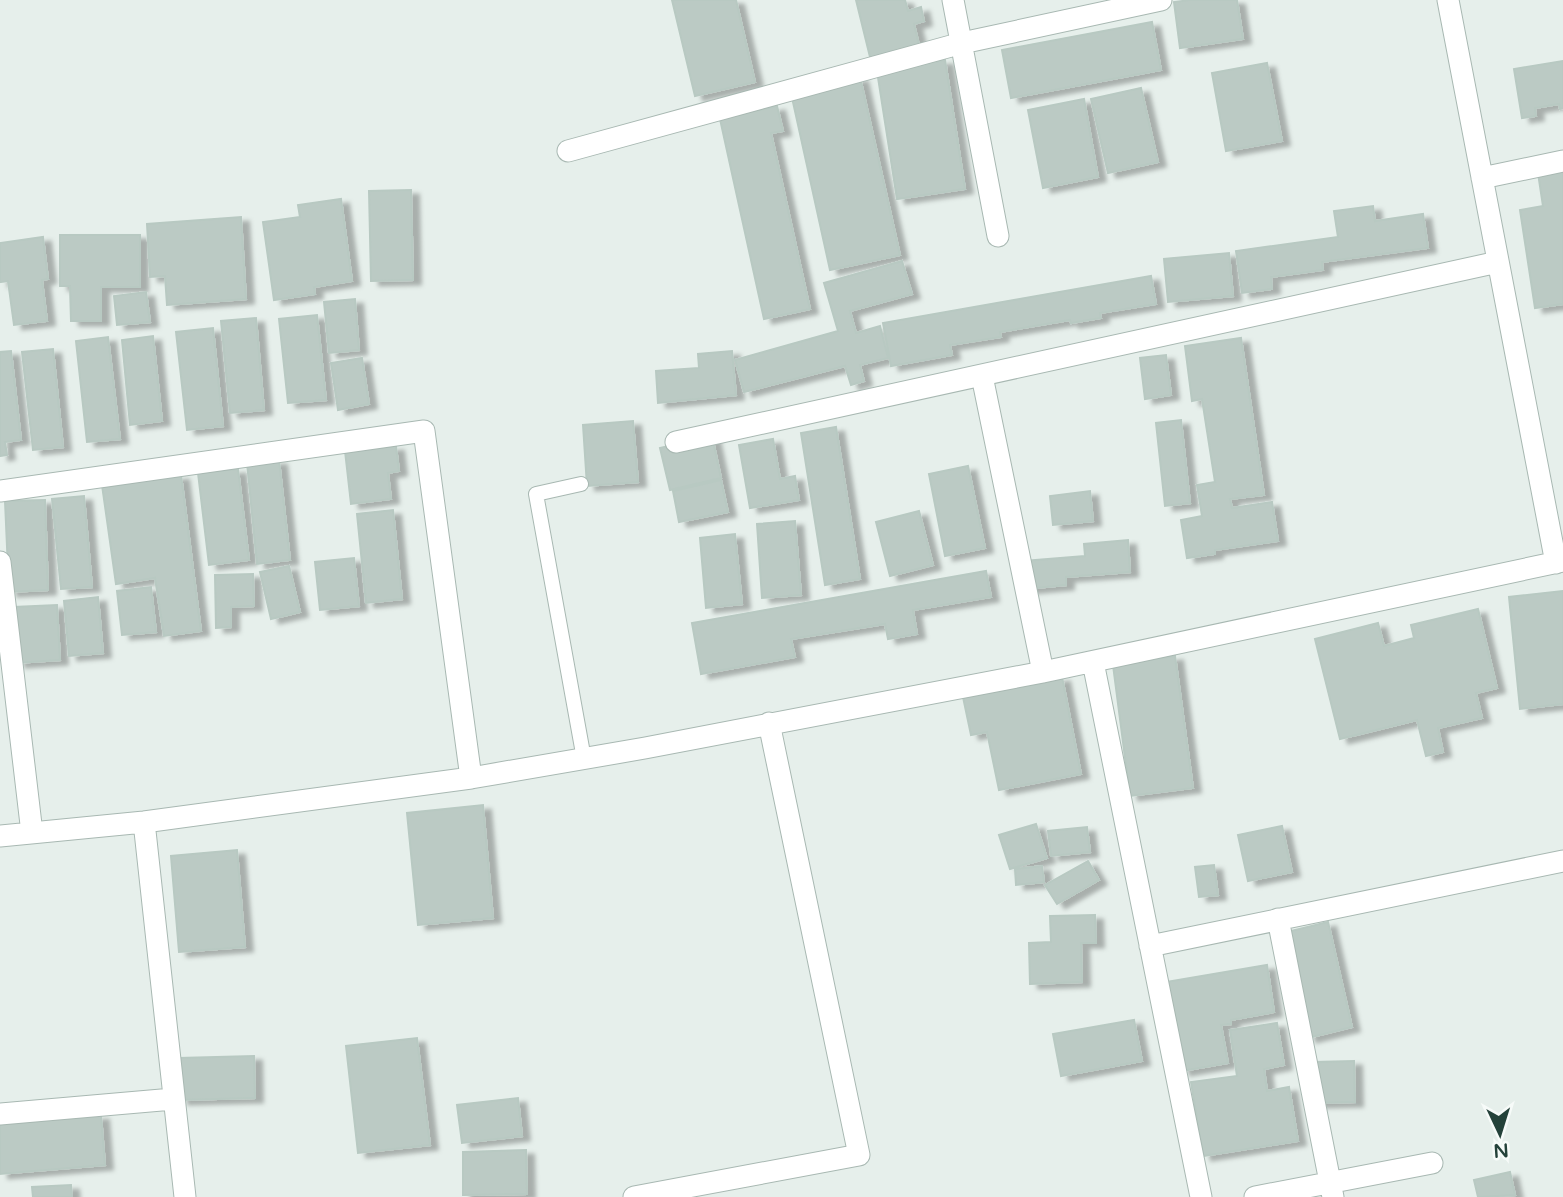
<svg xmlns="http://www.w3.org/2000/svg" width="1563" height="1197" font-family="'Varela Round',sans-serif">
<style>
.building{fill:#bbcac4;stroke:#b8c9c2;stroke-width:2;filter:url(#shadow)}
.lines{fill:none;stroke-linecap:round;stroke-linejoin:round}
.service-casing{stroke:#a8b8b2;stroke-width:16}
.minor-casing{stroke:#a8b8b2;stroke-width:23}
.service{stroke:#fff;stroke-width:14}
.minor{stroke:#fff;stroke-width:21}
</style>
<defs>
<filter id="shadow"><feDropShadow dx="8" dy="4.5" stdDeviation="2" flood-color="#0004"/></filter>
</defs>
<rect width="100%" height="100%" fill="#e6efeb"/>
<path class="building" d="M672,0H736L755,82L695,96Z
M856,0H905L908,11L921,7L924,21L914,24L920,49L871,61Z
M1190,0H1237L1243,39L1180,48L1174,2Z
M1152,22L1161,70L1011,98L1002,50Z
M945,60L965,189L897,199L877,71Z
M1563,61V108L1560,109L1559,104L1535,108L1536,116L1522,118L1514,69Z
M1267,63L1282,141L1226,151L1212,73Z
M860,77L900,255L830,270L791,93Z
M1141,88L1158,162L1108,173L1091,99Z
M1084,99L1098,177L1043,188L1028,110Z
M777,106L783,131L771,133L810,309L764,319L720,119Z
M1563,169V304L1535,308L1520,210L1543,206L1538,173Z
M411,190L413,280L371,281L369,191Z
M341,199L352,281L314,287L315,294L274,300L263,222L300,217L298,205Z
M1373,206L1375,221L1423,214L1428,248L1322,262L1323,270L1271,277L1272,289L1242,293L1236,251L1338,237L1334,211Z
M241,217L246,299L167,305L165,276L150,277L147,224Z
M60,235H140V287H101V321H71L70,286H60Z
M43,237L48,279L42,280L47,321L14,325L8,281L0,282V243Z
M1229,253L1233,296L1168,302L1164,259Z
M902,261L912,294L850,311L856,333L880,326L888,358L860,365L864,381L851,385L845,366L744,392L735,360L838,331L824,283Z
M1151,276L1156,304L1100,313L1101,318L1071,323L1070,320L1000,332L1001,337L950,345L952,355L891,366L883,323Z
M146,292L150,322L117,325L114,296Z
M355,299L359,350L329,353L324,302Z
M317,315L326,400L288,403L279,319Z
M256,318L264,410L230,413L221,321Z
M213,328L223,426L187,430L176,332Z
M153,336L162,421L130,425L122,340Z
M108,337L120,439L87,442L76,341Z
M1241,338L1264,495L1230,499L1232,508L1272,502L1278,541L1215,550V554L1187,558L1181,520L1202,516L1197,485L1215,482L1202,399L1192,401L1185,346Z
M53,349L63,447L33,450L22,352Z
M11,351L21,440L5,442L7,455L0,456V352Z
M732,351L736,395L658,403L656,371L699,368L698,354Z
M1166,355L1171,395L1145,399L1140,358Z
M362,358L369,404L338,410L331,363Z
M1181,420L1190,503L1165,506L1156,423Z
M633,421L638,482L587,486L583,425Z
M836,427L860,579L825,585L801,433Z
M712,436L721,478L670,490L660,448Z
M773,439L780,479L795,476L799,500L750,508L739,445Z
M396,446L399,471L388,473L391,499L351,504L345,451Z
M279,460L290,560L257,564L247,463Z
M968,466L985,548L945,556L929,474Z
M238,469L249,560L209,565L198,473Z
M181,475L201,631L164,636L155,578L116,584L102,485Z
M721,480L728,512L679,522L673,491Z
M1090,491L1093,521L1053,525L1050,496Z
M84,496L92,587L61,589L52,499Z
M45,500L48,590L9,592L5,501Z
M393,510L402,599L366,603L357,514Z
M919,511L933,565L890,576L876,522Z
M795,521L801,595L762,598L757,524Z
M735,534L742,604L706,608L700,538Z
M1128,540L1130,572L1066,577V585L1026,589L1024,561L1085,556L1084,544Z
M354,558L359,606L320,610L315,562Z
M289,566L300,612L271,619L260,572Z
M986,571L991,597L913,610L917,634L888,639L885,624L791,639L795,657L701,674L692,623Z
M253,574L254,606L231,607V627L216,628L215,575Z
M151,587L156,632L122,635L117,591Z
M1563,591V704L1520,709L1509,597Z
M98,597L103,653L69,656L64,601Z
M57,605L60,660L17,663L14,607Z
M1478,609L1497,688L1476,693L1482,718L1438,728L1443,752L1426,756L1417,720L1340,739L1315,639L1378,623L1384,646L1414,638L1411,625Z
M1175,656L1193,788L1130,796L1113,665Z
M1062,677L1081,774L999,790L987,732L971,735L963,697Z
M483,805L493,918L418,925L407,813Z
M1036,824L1047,858L1010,869L999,835Z
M1282,826L1292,872L1248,881L1238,835Z
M1087,827L1090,852L1051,856L1048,831Z
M237,850L245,947L179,952L171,856Z
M1088,861L1099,880L1057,904L1045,885Z
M1214,865L1218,895L1199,897L1195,867Z
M1042,866L1044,882L1016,885L1015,869Z
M1095,915L1096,943H1081L1082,982L1030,984L1029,943L1051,942L1050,916Z
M1328,922L1352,1027L1308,1038L1287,932Z
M1267,965L1274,1012L1231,1020V1024L1221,1025L1228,1063L1182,1071L1166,982Z
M1134,1020L1142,1061L1061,1076L1053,1034Z
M1277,1023L1284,1065L1264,1069L1267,1091L1289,1087L1298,1141L1203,1156L1191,1082L1237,1076L1230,1030Z
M417,1038L430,1145L358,1153L346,1046Z
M254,1056L255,1098L180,1100L179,1058Z
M1354,1061L1355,1102L1315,1103L1314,1062Z
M518,1098L522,1136L462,1143L457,1105Z
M101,1115L105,1165L0,1174V1124Z
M526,1150L527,1194L463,1195V1152Z
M1510,1172L1515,1195L1478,1197L1474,1180Z
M71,1185L72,1197H33L32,1187Z"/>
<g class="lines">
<g class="service-casing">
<path id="service" d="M581,484L536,494L584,759"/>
</g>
<g class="minor-casing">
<path id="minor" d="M953,0L998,236
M1448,0L1556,563
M568,151L962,43L1161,0
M1482,178L1563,161
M982,376L1043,672
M676,442L1498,262
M0,491L424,431L471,778
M0,562L32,833
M1093,662L1201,1197
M144,822L185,1197
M0,836L144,822L471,778L645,748L1043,672L1563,561
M1278,919L1333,1197
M1150,946L1563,861
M0,1114L173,1099
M634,1197L859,1155L769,723
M1255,1197L1432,1163"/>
</g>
<use href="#service" class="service"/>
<use href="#minor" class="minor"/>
</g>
<g transform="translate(1500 1134) rotate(176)" stroke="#f7fbf9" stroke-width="5" paint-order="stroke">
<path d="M0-5L12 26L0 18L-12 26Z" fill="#24423a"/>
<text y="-10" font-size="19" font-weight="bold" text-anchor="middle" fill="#24423a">N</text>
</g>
</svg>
